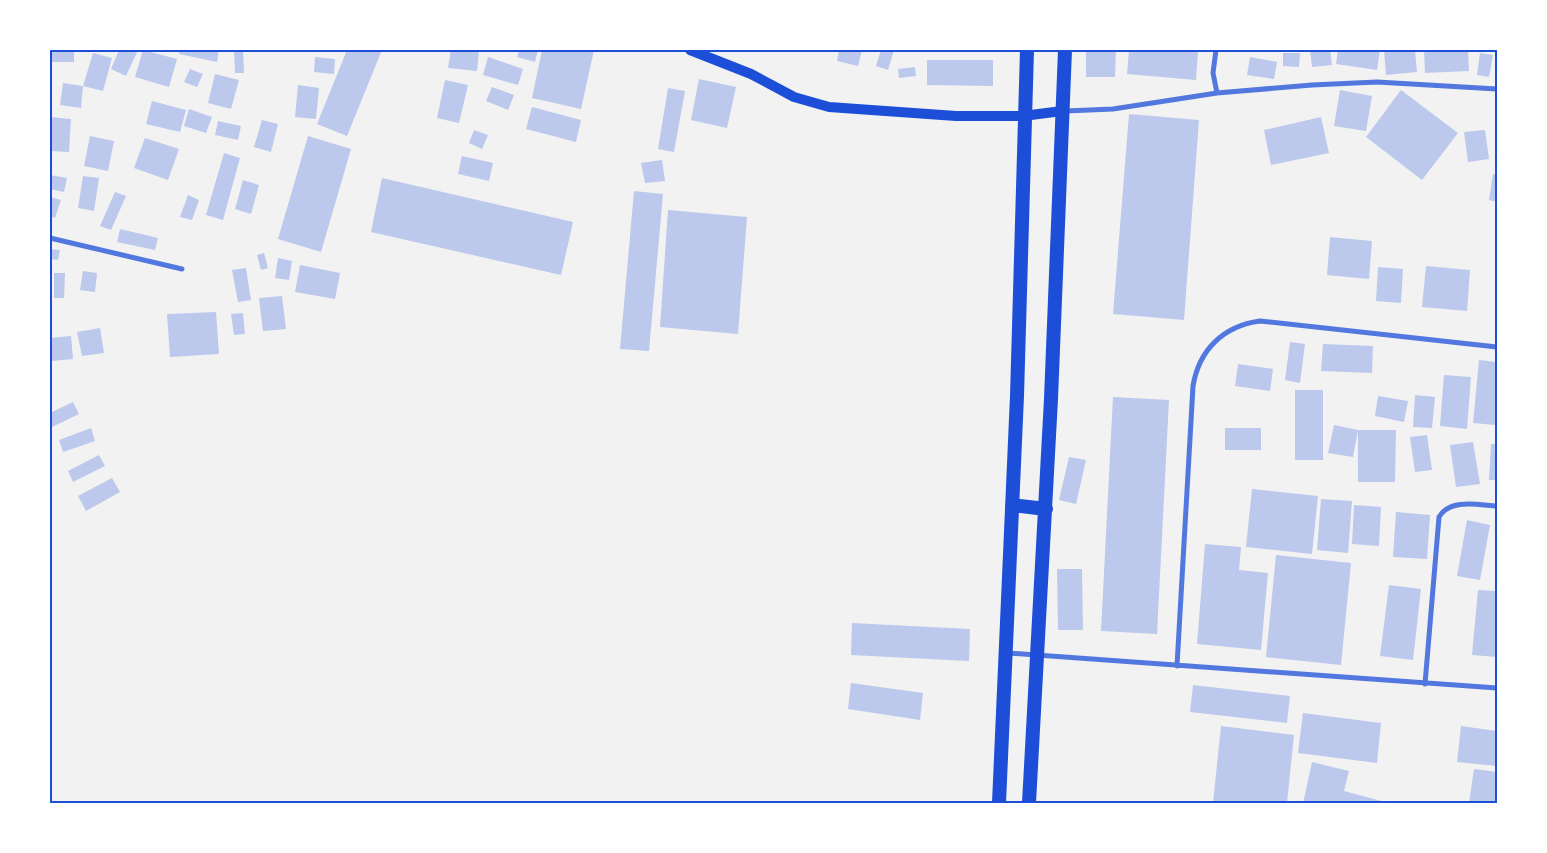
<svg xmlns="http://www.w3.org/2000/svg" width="1547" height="853" font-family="Jost,sans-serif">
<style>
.building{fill:#bdc9ec}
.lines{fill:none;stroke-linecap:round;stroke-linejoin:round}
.minor{stroke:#5277de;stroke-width:5}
.secondary{stroke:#1d4ed8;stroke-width:10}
.trunk{stroke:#1d4ed8;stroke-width:14}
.neatline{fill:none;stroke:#1d4ed8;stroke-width:2}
</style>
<rect width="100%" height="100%" fill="#f2f2f2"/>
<path class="building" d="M50,50H74V62H50Z
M119,50H138L126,76L111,69Z
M143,50L177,59L169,87L135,77Z
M180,50H219L217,62L179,54Z
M234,50H243L244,73H235Z
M347,50H382L347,136L317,124Z
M451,50H479L477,71L448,68Z
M519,50H538L535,62L517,57Z
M542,50H594L581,109L532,98Z
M839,50H862L858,66L837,61Z
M881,50H894L888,70L876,66Z
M1086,50H1116L1115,77H1086Z
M1129,50H1198L1196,80L1127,74Z
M1310,50H1330L1332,65L1312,67Z
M1338,50H1380L1377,70L1336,64Z
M1384,50H1415L1417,72L1386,75Z
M1424,50H1468L1469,71L1425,73Z
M93,53L112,58L103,91L83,86Z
M1283,53H1300L1299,67L1283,66Z
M1480,53L1493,55L1489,77L1477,75Z
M315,57L335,59L334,74L314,72Z
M488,57L523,69L518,85L483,75Z
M1250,57L1277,62L1274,79L1247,75Z
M927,60H993V86L927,85Z
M915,67L916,76L899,78L898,69Z
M190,69L203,74L197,87L184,82Z
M215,74L239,80L231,109L208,103Z
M699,79L736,87L727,128L691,120Z
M445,80L468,85L459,123L437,118Z
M63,83L83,86L81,108L60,105Z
M298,85L319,88L316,119L295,117Z
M492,87L514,95L508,110L486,101Z
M668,88L685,91L674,152L658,149Z
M1340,90L1372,96L1366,131L1334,126Z
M1401,90L1458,133L1422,180L1366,137Z
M152,101L186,110L180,132L146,124Z
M532,107L581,120L576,142L526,129Z
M189,109L212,117L206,133L184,126Z
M1129,114L1199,120L1184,320L1113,314Z
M50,117L71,119L69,152L50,151Z
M1321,117L1329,153L1271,165L1264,130Z
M262,120L278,124L271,152L254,147Z
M218,121L241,126L238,140L215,135Z
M474,130L488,135L482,149L469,143Z
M1485,130L1489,159L1468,162L1464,132Z
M90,136L114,141L108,171L84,166Z
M308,136L351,149L321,252L278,239Z
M145,138L179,149L168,180L134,168Z
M224,153L240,158L223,220L206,215Z
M462,156L493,163L489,181L458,174Z
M662,160L665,181L645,183L641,163Z
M1493,174L1497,175V202L1489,200Z
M50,175L67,178L64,192L50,189Z
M83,176L99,178L94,211L78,208Z
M382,178L573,222L561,275L371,232Z
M243,180L259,185L251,214L235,209Z
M634,191L663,194L649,351L620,349Z
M115,192L126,196L111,230L100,226Z
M188,195L199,200L192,220L180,217Z
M50,197L61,200L55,218L50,216Z
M668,210L747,217L738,334L660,327Z
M120,229L158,238L155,250L117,242Z
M1330,237L1372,241L1369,279L1327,275Z
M50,249L60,250L58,260L50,259Z
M264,253L268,268L261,270L257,255Z
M278,258L292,261L289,280L275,278Z
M300,265L340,273L335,299L295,292Z
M1426,266L1470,270L1467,311L1422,307Z
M1378,267L1403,269L1401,303L1376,301Z
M246,268L251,300L238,302L232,270Z
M83,271L97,273L95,292L80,290Z
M54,273H65L64,298H54Z
M282,296L286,329L263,331L259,298Z
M216,312L219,354L170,357L167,314Z
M243,313L245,334L234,335L231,314Z
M100,328L104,353L82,356L77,332Z
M71,336L73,359L52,361L50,338Z
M1290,342L1305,344L1300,383L1285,380Z
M1323,344L1373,346L1372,373L1321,371Z
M1479,360L1497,362L1495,425L1473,423Z
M1238,364L1273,369L1270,391L1235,386Z
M1444,375L1471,377L1467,429L1440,426Z
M1295,390H1323V460H1295Z
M1415,395L1435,397L1432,428L1413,427Z
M1378,396L1408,401L1404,422L1375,416Z
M1113,397L1169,400L1157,634L1101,631Z
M73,402L79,414L50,428V413Z
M1334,425L1358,430H1396L1395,482H1358V430L1353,457L1328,453Z
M91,428L95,441L63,452L59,440Z
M1225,428H1261V450H1225Z
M1427,435L1432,470L1415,472L1410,437Z
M1473,442L1480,484L1456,487L1450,445Z
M1491,444H1497V480H1489Z
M99,455L105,466L73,482L68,471Z
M1069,457L1086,460L1076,504L1059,500Z
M112,478L120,492L86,511L78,496Z
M1252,489L1318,496L1312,554L1246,547Z
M1321,499L1352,501L1348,553L1317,550Z
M1354,505L1381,507L1379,546L1352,544Z
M1396,512L1430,515L1427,559L1393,557Z
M1467,520L1490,525L1480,580L1457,576Z
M1205,544L1241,547L1239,570L1268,573L1261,650L1197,644Z
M1276,555L1351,563L1341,665L1266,657Z
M1057,569H1082L1083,630H1058Z
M1389,585L1421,589L1413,660L1380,656Z
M1478,590L1497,591V657L1472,655Z
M852,623L970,629L969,661L851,655Z
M851,683L923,693L920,720L848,709Z
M1193,685L1290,696L1287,723L1190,712Z
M1303,713L1381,723L1377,763L1298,753Z
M1221,726L1294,735L1287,803H1213Z
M1461,726L1497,731V766L1457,762Z
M1312,762L1349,771L1344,791L1389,803H1303Z
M1474,769L1497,772V803H1469Z"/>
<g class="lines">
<path class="minor" d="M1216,50L1213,73L1217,93
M1065,111L1113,109L1217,93L1312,85L1377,82L1497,89
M50,238L182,269
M1008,653L1497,688
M1177,666L1193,386C1199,350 1223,326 1260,321L1497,347
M1425,684L1439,517C1450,498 1479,505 1497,506"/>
<path class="secondary" d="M690,50L751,74L794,97L829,107L956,116H1023L1062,111"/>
<path class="trunk" d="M1012,505L1046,509
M999,803L1017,396L1027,50
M1029,803L1051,399L1065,50"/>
</g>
<rect width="1547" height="853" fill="none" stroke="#ffffff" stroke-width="102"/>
<rect x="51" y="51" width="1445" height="751" class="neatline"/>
</svg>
